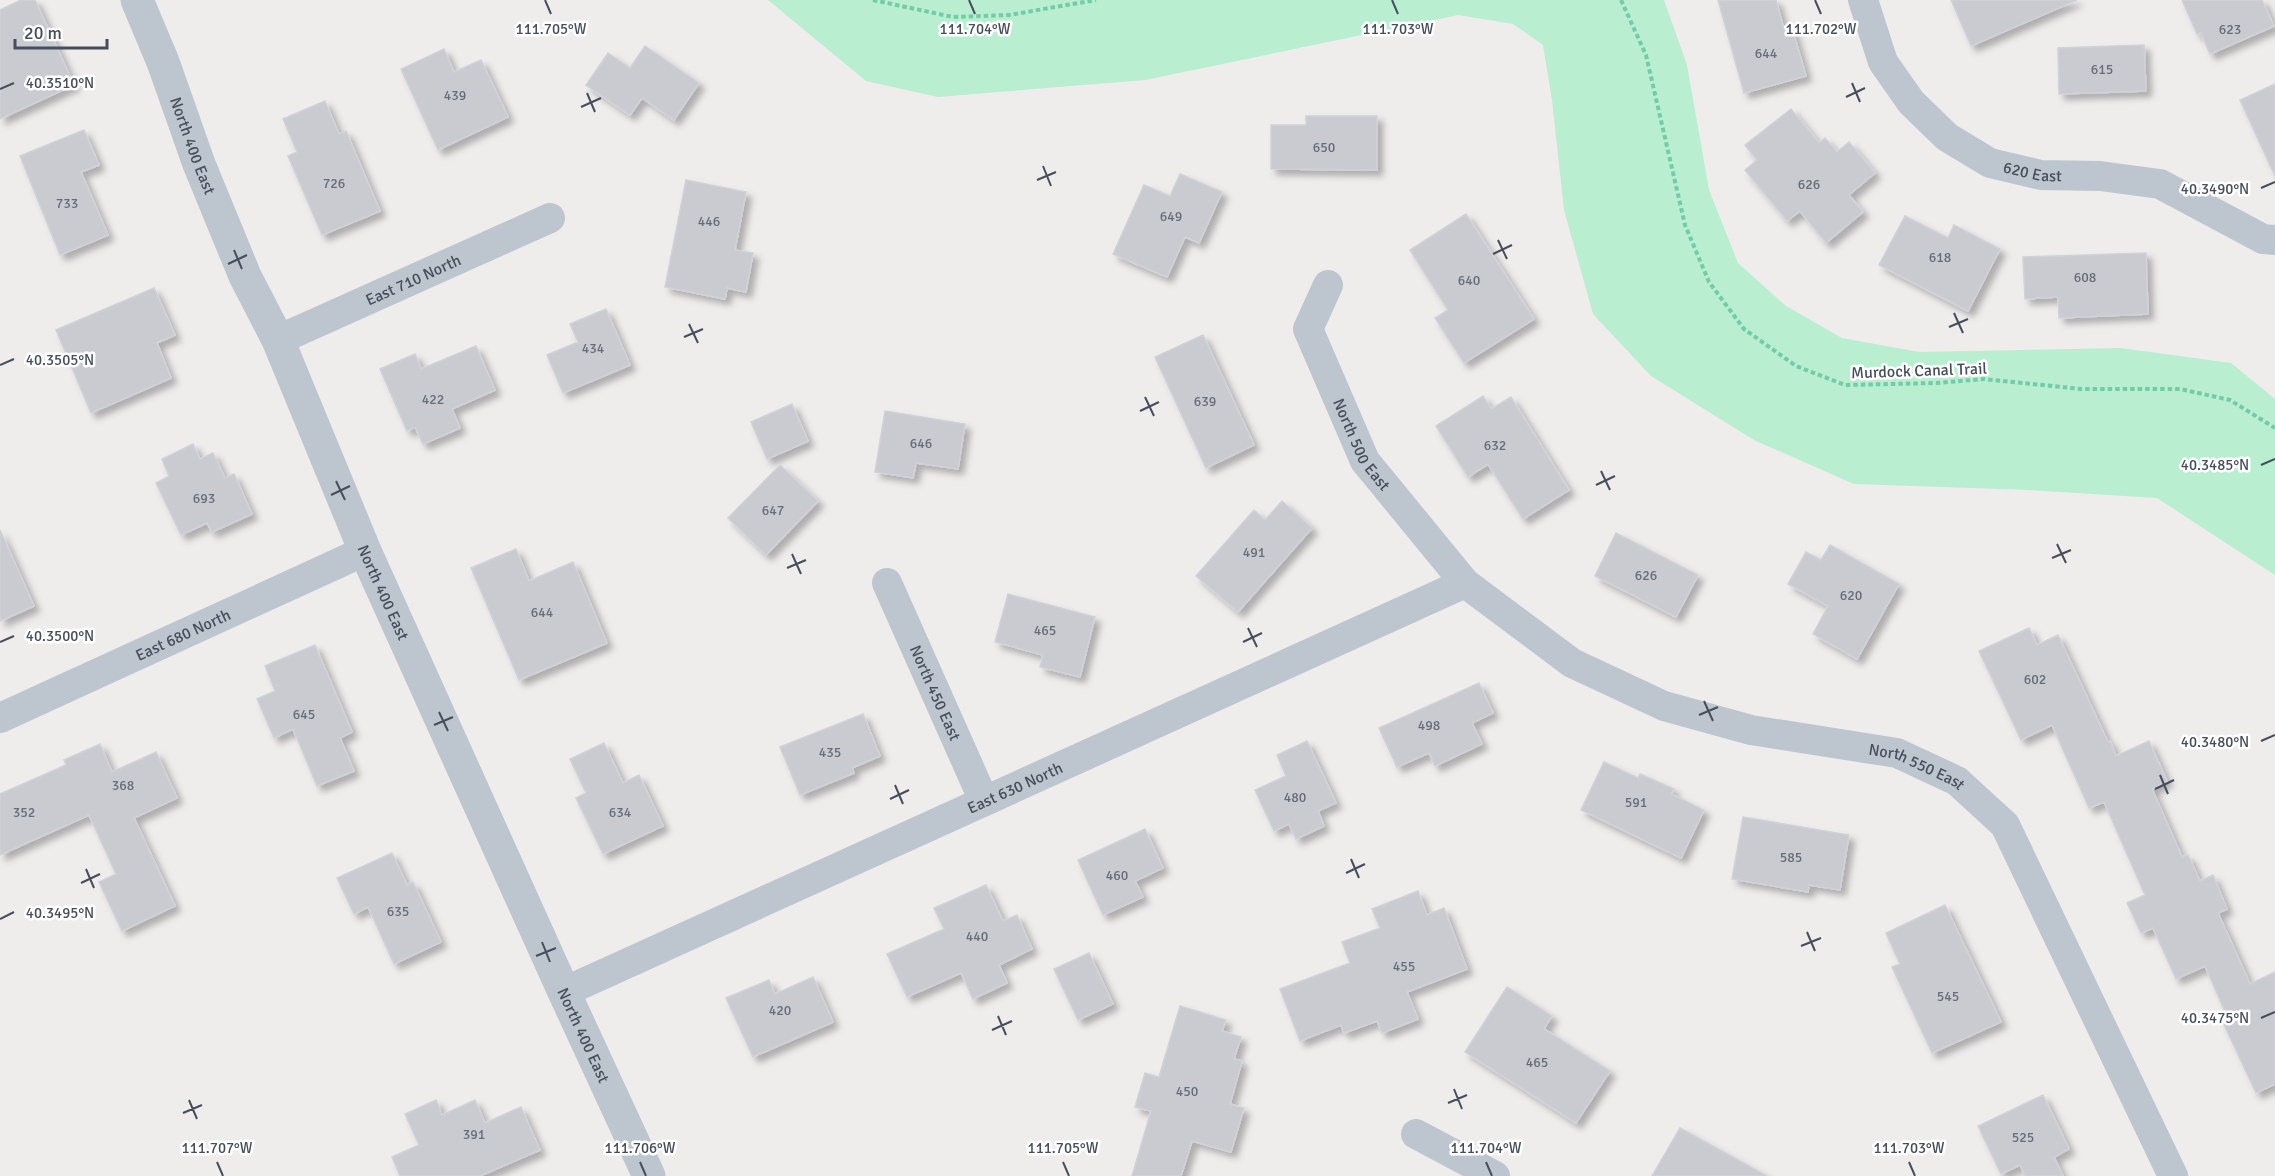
<svg xmlns="http://www.w3.org/2000/svg" width="2275" height="1176" font-family="Signika,sans-serif">
<style>
.green{fill:#b9eed1}
.building{fill:#c9cbd1;stroke:#d0d2d8;stroke-width:1.5;filter:url(#shadow)}
.lines{fill:none;stroke-linecap:round;stroke-linejoin:round}
.path{stroke:#72cca5;stroke-width:4;stroke-dasharray:4.5 3;stroke-linecap:butt}
.minor{stroke:#bdc6cf;stroke-width:30}
.tertiary{stroke:#bdc6cf;stroke-width:33}
.ticks{fill:none;stroke:#454e5a;stroke-width:2}
.labels{text-anchor:middle;stroke-width:5;stroke-linejoin:round;paint-order:stroke}
.number-label{font-size:14px;fill:#666d78}
.street-label{font-size:16px;fill:#454e5a;stroke:#fff}
.ticks-label{font-size:15px;text-anchor:middle;fill:#454e5a;stroke:#fff;stroke-width:5;stroke-linejoin:round;paint-order:stroke}
</style>
<defs>
<filter id="shadow"><feDropShadow dx="5.5" dy="5.5" stdDeviation="3" flood-color="#0004"/></filter>
</defs>
<rect width="100%" height="100%" fill="#efecec"/>
<path class="green" d="M768,0H1664L1687,65L1709,190L1738,263L1786,306L1842,338L1919,352L2121,348L2231,363L2275,399V575L2157,498L2030,490L1854,484L1754,440L1651,376L1593,314L1564,210L1552,100L1543,45L1513,24L1458,15L1145,80L938,97L866,81Z"/>
<path class="building" d="M21,0H35L74,85L0,119V10Z
M1718,0H1776L1784,30L1792,28L1806,76L1744,93Z
M1951,0H2077L1971,46Z
M2182,0H2262L2274,26L2210,54L2201,33L2197,34Z
M2144,45L2146,91L2059,94L2058,48Z
M645,46L699,83L674,120L642,98L630,115L586,85L608,53L630,68Z
M444,49L454,72L481,60L508,117L438,150L401,69Z
M2275,84V176L2240,100Z
M325,101L339,134L346,131L380,211L322,235L288,156L297,152L283,119Z
M1791,109L1819,143L1825,138L1837,152L1849,142L1875,173L1849,195L1863,212L1826,243L1800,211L1787,221L1745,170L1757,160L1745,145Z
M1306,116H1377V170L1271,169V125H1306Z
M84,130L99,165L81,172L108,235L60,255L20,156Z
M1180,174L1222,192L1199,243L1185,237L1167,277L1113,254L1144,185L1170,196Z
M686,180L746,192L735,250L753,253L746,292L727,288L725,299L665,287Z
M1466,214L1534,319L1464,363L1435,318L1448,310L1410,250Z
M1905,216L1948,238L1954,225L2000,249L1968,311L1879,265Z
M2146,253L2148,314L2059,318L2058,297L2025,299L2023,257Z
M154,288L175,335L157,343L171,378L91,413L56,330Z
M606,309L630,365L563,393L547,355L578,342L570,324Z
M1203,335L1254,445L1206,468L1155,357Z
M476,346L495,390L452,409L460,428L423,444L415,427L407,431L380,369L415,354L421,369Z
M1483,396L1491,409L1511,397L1569,490L1523,519L1488,464L1468,477L1436,426Z
M792,404L808,441L767,459L751,422Z
M885,411L965,424L958,469L916,463L913,478L875,472Z
M193,444L200,459L213,453L225,478L234,474L252,514L212,532L207,523L181,535L156,483L169,476L162,459Z
M780,465L818,501L766,555L728,518Z
M1282,501L1312,528L1238,612L1196,576L1254,510L1265,520Z
M0,530L34,606L0,621Z
M1616,533L1698,575L1676,617L1595,576Z
M1830,545L1899,584L1857,659L1813,634L1828,606L1788,584L1806,552L1821,560Z
M516,549L529,581L573,562L607,643L519,680L471,568Z
M1008,594L1095,617L1080,677L1040,667L1043,655L995,642Z
M2029,628L2037,645L2058,635L2108,742L2110,741L2116,756L2149,741L2167,781L2152,789L2182,857L2188,855L2200,881L2213,875L2227,909L2218,913L2250,984L2275,972V1084L2256,1093L2219,1014L2225,1012L2205,966L2176,979L2153,928L2141,933L2127,903L2145,895L2104,802L2089,808L2052,725L2021,740L1979,651Z
M315,645L352,732L340,738L354,771L317,786L293,729L274,738L257,699L275,691L265,666Z
M1479,683L1493,713L1472,723L1482,744L1435,766L1429,753L1397,767L1379,728Z
M863,714L880,756L852,768L854,773L800,795L780,747Z
M1307,741L1336,803L1318,811L1324,826L1296,839L1289,824L1274,831L1255,790L1286,776L1277,755Z
M604,743L623,783L639,775L663,826L603,854L576,798L586,793L570,759Z
M100,744L112,772L156,752L177,798L134,818L175,906L122,931L99,882L116,874L89,815L0,855V794L66,765L64,760Z
M1604,762L1638,778L1640,774L1674,789L1671,794L1704,810L1681,858L1581,810Z
M1743,817L1849,835L1840,890L1809,885L1808,892L1732,879Z
M1145,829L1163,868L1135,881L1143,897L1103,915L1078,860Z
M392,853L407,885L413,882L441,942L394,964L368,907L354,914L337,878Z
M986,885L1003,921L1017,915L1032,949L999,965L1007,983L973,999L961,973L907,997L887,954L944,929L934,908Z
M1418,891L1427,915L1444,908L1467,969L1407,992L1418,1019L1382,1033L1377,1021L1344,1033L1341,1025L1300,1041L1280,989L1350,963L1342,942L1380,928L1372,909Z
M1945,905L2001,1022L1932,1053L1892,967L1900,964L1886,933Z
M1089,953L1113,1004L1078,1020L1054,969Z
M813,977L833,1022L753,1057L726,998L769,980L775,994Z
M1507,987L1552,1016L1544,1029L1610,1071L1576,1123L1465,1052Z
M1180,1006L1226,1020L1222,1031L1241,1037L1234,1059L1242,1061L1230,1104L1244,1108L1231,1152L1192,1141L1181,1176H1132L1151,1111L1135,1107L1145,1073L1159,1077Z
M2043,1095L2069,1149L2054,1157L2063,1176H2025L2020,1165L2001,1174L1978,1126Z
M436,1100L442,1115L475,1100L485,1123L521,1107L540,1150L480,1176H400L392,1157L419,1145L405,1114Z
M1680,1128L1767,1176H1652Z"/>
<g class="lines">
<path class="path" d="M873,0L953,17L1009,15L1096,0
M1621,0L1646,55L1685,225L1709,282L1744,329L1796,366L1845,385L1936,383L1984,379L2081,389H2180L2230,400L2275,428"/>
<g class="minor">
<path id="s1" d="M1863,0L1883,62L1911,102L1947,137L1990,163L2041,175L2100,176L2160,184L2263,239L2275,240"/>
<path id="s2" d="M1328,285L1308,329L1365,461L1465,583L1572,663L1664,706L1751,730L1897,753L1957,781L2005,825L2173,1176"/>
<path id="s3" d="M278,340L550,218"/>
<path id="s4" d="M887,583L984,801"/>
<path id="s5" d="M0,718L365,551"/>
<path id="s6" d="M564,992L1465,583"/>
<path d="M1416,1134L1495,1176"/>
</g>
<path class="tertiary" id="s7" d="M137,0L163,62L199,164L245,276L278,340L365,551L564,992L649,1176"/>
</g>
<path class="ticks" d="M545,0L551,14M969,0L975,14M1392,0L1398,14M1815,0L1821,14M1852,83L1860,102M0,89L14,83M587,93L595,112M1846,97L1865,88M581,107L601,98M1043,166L1051,186M1037,180L1056,172M2261,188L2275,182M1498,240L1507,259M234,250L242,269M1493,254L1512,245M228,264L247,255M1954,313L1963,333M689,324L698,343M1949,327L1968,319M684,337L703,329M0,365L14,359M1145,397L1154,416M1140,411L1159,402M2261,465L2275,459M1601,471L1610,490M336,481L345,500M1596,485L1615,476M331,495L350,486M2057,544L2066,563M792,554L801,574M2052,558L2071,550M787,568L806,560M1248,628L1257,647M0,642L14,636M1243,642L1262,633M1704,701L1713,721M439,712L448,731M1699,715L1718,707M434,725L453,717M2261,741L2275,735M2160,775L2168,794M895,785L903,804M2155,789L2174,780M890,799L909,790M1351,859L1359,878M86,869L94,888M1346,873L1365,864M81,883L100,874M0,919L14,912M1807,932L1815,951M542,942L550,962M1801,946L1821,938M536,956L556,948M998,1016L1006,1035M2261,1018L2275,1012M992,1030L1012,1021M1454,1089L1462,1109M189,1100L197,1119M1448,1103L1467,1095M183,1113L202,1105M217,1162L223,1176M640,1162L646,1176M1063,1162L1069,1176M1486,1162L1492,1176M1909,1162L1915,1176"/>
<g class="labels">
<g class="number-label">
<text x="2230" y="34">623</text>
<text x="1766" y="58">644</text>
<text x="2102" y="74">615</text>
<text x="455" y="100">439</text>
<text x="1324" y="152">650</text>
<text x="334" y="188">726</text>
<text x="1809" y="189">626</text>
<text x="67" y="208">733</text>
<text x="1171" y="221">649</text>
<text x="709" y="226">446</text>
<text x="1940" y="262">618</text>
<text x="2085" y="282">608</text>
<text x="1469" y="285">640</text>
<text x="593" y="353">434</text>
<text x="433" y="404">422</text>
<text x="1205" y="406">639</text>
<text x="921" y="448">646</text>
<text x="1495" y="450">632</text>
<text x="204" y="503">693</text>
<text x="773" y="515">647</text>
<text x="1254" y="557">491</text>
<text x="1646" y="580">626</text>
<text x="1851" y="600">620</text>
<text x="542" y="617">644</text>
<text x="1045" y="635">465</text>
<text x="2035" y="684">602</text>
<text x="304" y="719">645</text>
<text x="1429" y="730">498</text>
<text x="830" y="757">435</text>
<text x="123" y="790">368</text>
<text x="1295" y="802">480</text>
<text x="1636" y="807">591</text>
<text x="24" y="817">352</text>
<text x="620" y="817">634</text>
<text x="1791" y="862">585</text>
<text x="1117" y="880">460</text>
<text x="398" y="916">635</text>
<text x="977" y="941">440</text>
<text x="1404" y="971">455</text>
<text x="1948" y="1001">545</text>
<text x="780" y="1015">420</text>
<text x="1537" y="1067">465</text>
<text x="1187" y="1096">450</text>
<text x="474" y="1139">391</text>
<text x="2023" y="1142">525</text>
</g>
<g class="street-label">
<text dy="6" stroke="none"><textPath href="#s7" startOffset="156">North 400 East</textPath></text>
<text dy="6" stroke="none"><textPath href="#s1" startOffset="258">620 East</textPath></text>
<text dy="6" stroke="none"><textPath href="#s3" startOffset="148">East 710 North</textPath></text>
<text transform="translate(1919 370) rotate(-2)" y="6">Murdock Canal Trail</text>
<text dy="6" stroke="none"><textPath href="#s2" startOffset="176">North 500 East</textPath></text>
<text dy="6" stroke="none"><textPath href="#s7" startOffset="642">North 400 East</textPath></text>
<text dy="6" stroke="none"><textPath href="#s5" startOffset="201">East 680 North</textPath></text>
<text dy="6" stroke="none"><textPath href="#s4" startOffset="120">North 450 East</textPath></text>
<text dy="6" stroke="none"><textPath href="#s2" startOffset="846">North 550 East</textPath></text>
<text dy="6" stroke="none"><textPath href="#s6" startOffset="495">East 630 North</textPath></text>
<text dy="6" stroke="none"><textPath href="#s7" startOffset="1128">North 400 East</textPath></text>
</g>
</g>
<g class="ticks-label">
<text x="551" y="34">111.705°W</text>
<text x="975" y="34">111.704°W</text>
<text x="1398" y="34">111.703°W</text>
<text x="1821" y="34">111.702°W</text>
<text x="60" y="88">40.3510°N</text>
<text x="2215" y="194">40.3490°N</text>
<text x="60" y="365">40.3505°N</text>
<text x="2215" y="470">40.3485°N</text>
<text x="60" y="641">40.3500°N</text>
<text x="2215" y="747">40.3480°N</text>
<text x="60" y="918">40.3495°N</text>
<text x="2215" y="1023">40.3475°N</text>
<text x="217" y="1153">111.707°W</text>
<text x="640" y="1153">111.706°W</text>
<text x="1063" y="1153">111.705°W</text>
<text x="1486" y="1153">111.704°W</text>
<text x="1909" y="1153">111.703°W</text>
</g>
<path d="M15 39v9h92v-9" fill="none" stroke="#454e5a" stroke-width="3"/>
<text x="24" y="39" font-size="18" fill="#454e5a" stroke="#ffffff" stroke-width="4.5" paint-order="stroke">20 m</text>
</svg>
